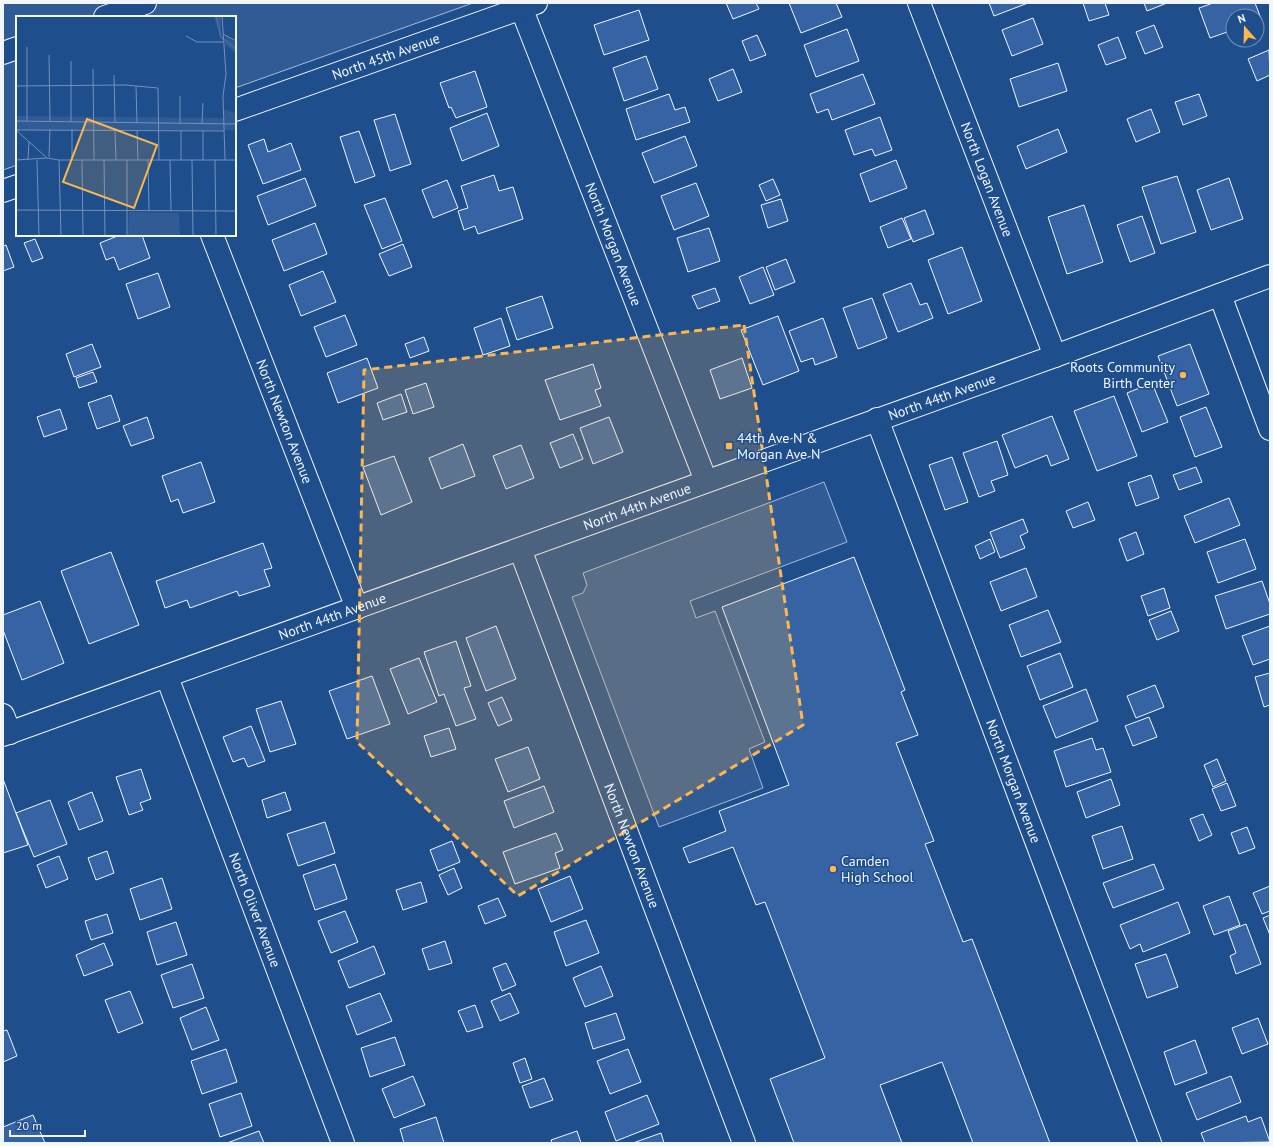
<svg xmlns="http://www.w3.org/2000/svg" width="1273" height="1146" font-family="'PT Sans',sans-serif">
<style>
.built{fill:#305b95;stroke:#a8bbd7}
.building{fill:#3563a3;stroke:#f2f6ff}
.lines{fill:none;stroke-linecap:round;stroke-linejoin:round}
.minor-casing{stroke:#f2f6ff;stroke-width:24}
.minor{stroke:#1f4e8c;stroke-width:22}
.marked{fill:#ffb74d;fill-opacity:0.2;stroke:#ffb74d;stroke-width:3;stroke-dasharray:8 5;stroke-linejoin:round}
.poi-dot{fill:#ffb74d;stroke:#1f4e8c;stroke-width:1.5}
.labels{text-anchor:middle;stroke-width:3;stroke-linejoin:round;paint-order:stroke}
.street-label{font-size:14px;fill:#f2f6ff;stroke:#1f4e8c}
.poi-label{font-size:14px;fill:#f2f6ff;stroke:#1f4e8c;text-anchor:start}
.inset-river{fill:none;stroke:#446ba0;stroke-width:2}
.inset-road{fill:none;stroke:#7391ba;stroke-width:1}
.view{fill:#ffb74d;fill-opacity:0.15;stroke:#ffb74d;stroke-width:2}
.inset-edge{fill:none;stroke:#f2f6ff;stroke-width:2}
</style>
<rect width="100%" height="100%" fill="#1f4e8c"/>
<path class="built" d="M3,3H473L235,88V17H17V165L3,170Z
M824,482L847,542L690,601L696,618L715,611L765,742L749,749L763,788L659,827L572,597L583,593L587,585L583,573Z"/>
<path class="building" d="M726,3H756L759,9L733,19Z
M789,3H836L842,17L801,33Z
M989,3H1028L994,16Z
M1083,3H1105L1109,15L1089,21Z
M1144,3H1167L1147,11Z
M1213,3H1255L1262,21L1257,22V16H1233V30L1210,38L1199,8Z
M639,10L649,40L604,55L594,25Z
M1033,18L1043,44L1012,56L1002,30Z
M1154,25L1163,47L1145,54L1136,32Z
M847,29L859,61L816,77L804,45Z
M757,35L766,55L750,61L742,41Z
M1118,37L1126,58L1106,65L1098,45Z
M1269,50L1270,75L1257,81L1248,59Z
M646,56L658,89L624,101L613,68Z
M1058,63L1067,91L1019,107L1010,79Z
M733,69L742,92L718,101L709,79Z
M475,71L487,107L456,118L451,107L449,108L440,83Z
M863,74L875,104L832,120L828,109L817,113L810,94Z
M669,94L675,110L685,107L690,122L636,140L626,109Z
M1199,94L1207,116L1183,125L1175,102Z
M1151,109L1160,132L1136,142L1127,119Z
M487,113L499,146L462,161L450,128Z
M395,114L411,164L390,171L374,120Z
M880,117L892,150L875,156L872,149L854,155L845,130Z
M1058,129L1067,152L1026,169L1017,146Z
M359,131L375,176L355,183L340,137Z
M685,136L697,166L654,183L642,153Z
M264,139L268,152L291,143L301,170L263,184L248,145Z
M896,160L907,188L870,202L860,174Z
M494,175L499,191L513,187L523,219L478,234L475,226L464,230L458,211L468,208L461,186Z
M1177,176L1196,232L1161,244L1142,187Z
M305,178L316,206L268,225L257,196Z
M1229,178L1243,219L1211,230L1197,190Z
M773,179L780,195L766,201L759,185Z
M447,180L458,208L433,218L422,190Z
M696,183L709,216L674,230L661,196Z
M385,198L402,241L382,249L364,205Z
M781,199L788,221L768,228L761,205Z
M1084,205L1103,262L1067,274L1048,217Z
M925,210L934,234L913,242L904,218Z
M1142,216L1155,253L1130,262L1117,225Z
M902,218L911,239L888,248L880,227Z
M315,223L327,254L284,271L272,240Z
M709,228L720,261L688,272L677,238Z
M120,235H142L150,258L119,270L114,257L106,260L100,243Z
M35,239L43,258L32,262L24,243Z
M403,244L412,267L389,276L379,254Z
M6,245L14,267L3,271V246Z
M962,247L982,301L948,314L928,260Z
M786,259L795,282L775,290L766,267Z
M763,267L774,295L750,304L739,277Z
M323,271L336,302L301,316L289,285Z
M158,273L170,307L138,319L126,284Z
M911,283L920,305L927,303L933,318L898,332L883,294Z
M715,288L720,301L698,309L692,296Z
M542,296L553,328L517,340L506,308Z
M872,298L887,338L858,349L843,308Z
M345,315L357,345L326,357L314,327Z
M778,316L799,371L763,385L741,330Z
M501,318L510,346L483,355L474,328Z
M823,318L837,357L815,365L813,358L801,362L789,331Z
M424,337L429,351L410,358L405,344Z
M92,344L101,367L74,377L66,354Z
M1190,344L1209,394L1177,406L1158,356Z
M367,358L378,388L338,403L327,373Z
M742,358L752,388L720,399L710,370Z
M593,364L601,388L595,390L601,406L560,420L545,380Z
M93,372L97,382L79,388L76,378Z
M426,383L434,407L413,414L405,390Z
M1152,383L1168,422L1142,432L1127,393Z
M401,394L407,412L383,420L377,403Z
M111,395L120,421L97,429L88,403Z
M1114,396L1137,456L1097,471L1074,411Z
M1206,407L1222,447L1195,457L1180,417Z
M60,409L67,429L44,437L37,417Z
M1052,416L1069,459L1051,466L1047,455L1015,468L1002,435Z
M147,417L154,438L131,446L123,426Z
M609,417L623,452L593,464L580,428Z
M573,434L583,459L560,468L550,443Z
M997,441L1008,475L991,481L995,491L979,497L963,453Z
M463,444L475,476L441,489L429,458Z
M521,445L534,478L506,489L493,456Z
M394,456L412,502L381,515L363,467Z
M952,457L968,502L945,510L929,465Z
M201,462L215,502L183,513L178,499L171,502L162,476Z
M1196,467L1202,482L1179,490L1173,475Z
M1151,475L1159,498L1136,506L1128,483Z
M1229,498L1240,525L1195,543L1184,516Z
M1088,502L1095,520L1073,528L1066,511Z
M1023,519L1028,532L1020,536L1025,548L1000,558L990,532Z
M1136,532L1144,554L1127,561L1119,539Z
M990,539L995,552L980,559L975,546Z
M1245,539L1256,569L1218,583L1207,552Z
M263,543L272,568L264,570L270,586L239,596L237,591L190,608L187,600L165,608L156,581Z
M111,552L139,625L89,644L61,571Z
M854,557L905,690L901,692L918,735L896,743L934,841L925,844L963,942L972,939L1050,1143H973L942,1062L880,1085L902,1143H794L770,1079L825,1058L765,902L756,905L733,847L689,863L683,848L726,831L719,811L789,785L722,607Z
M1026,568L1037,597L1001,611L990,582Z
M1262,581L1270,604V614L1226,629L1215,596Z
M1164,588L1170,608L1148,616L1141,596Z
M40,601L64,663L22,680L3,630V615Z
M1048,610L1061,642L1021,657L1009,625Z
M1171,611L1179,631L1157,640L1149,620Z
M496,626L516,679L486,691L466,638Z
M1270,626V659L1253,665L1242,636Z
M456,641L471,686L464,688L476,719L456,726L444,694L439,696L424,652Z
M1060,653L1073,687L1040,700L1027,666Z
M419,658L437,702L408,714L390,669Z
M1270,673V705L1264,707L1255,677Z
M372,676L390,724L347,739L329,691Z
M1155,685L1164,707L1136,718L1127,696Z
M1086,689L1098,721L1056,738L1043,706Z
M502,697L512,720L498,726L488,703Z
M281,701L296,744L270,752L256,709Z
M1149,717L1157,737L1133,746L1125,726Z
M251,726L265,761L248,767L244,758L233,762L223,737Z
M449,728L456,749L431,757L424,736Z
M1092,738L1096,750L1103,748L1111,772L1066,787L1054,751Z
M528,747L540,779L508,792L495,759Z
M1217,759L1226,781L1213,787L1204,765Z
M141,769L151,799L140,803L143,810L129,815L116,777Z
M3,779L28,845L3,853Z
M1111,779L1120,805L1086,818L1077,792Z
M1227,783L1236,806L1221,811L1212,789Z
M544,786L554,812L514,828L504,801Z
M92,792L103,821L79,830L68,802Z
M285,792L291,810L267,818L262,800Z
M50,800L67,844L34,857L16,813Z
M1203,814L1212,835L1199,841L1190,819Z
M325,822L335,853L298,866L287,834Z
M1122,826L1133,859L1103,869L1092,836Z
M1247,827L1255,848L1239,854L1231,833Z
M556,833L563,850L555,853L560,868L515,884L503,852Z
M452,841L460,862L438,871L430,850Z
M107,851L114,873L96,880L88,858Z
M59,856L68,879L46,888L37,865Z
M335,864L347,899L315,910L303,875Z
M1154,864L1164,889L1113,908L1103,883Z
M454,868L462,888L448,895L439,875Z
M570,876L583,909L551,922L538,889Z
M162,878L172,909L140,920L130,889Z
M421,882L427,902L403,910L396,890Z
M1270,886V911L1262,914L1253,893Z
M1229,896L1240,925L1214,935L1203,906Z
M498,898L506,916L485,924L478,906Z
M1178,902L1190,933L1143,952L1140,944L1130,949L1120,925Z
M345,911L358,942L331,953L318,921Z
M107,914L113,933L91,940L85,921Z
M1270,915V935L1263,918Z
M586,920L599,953L566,966L554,932Z
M176,922L187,955L157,965L147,932Z
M1246,924L1261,964L1236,974L1230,956L1236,953L1228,931Z
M445,941L452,963L429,970L422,949Z
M104,943L113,965L84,976L76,955Z
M374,946L385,974L349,988L338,961Z
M1166,954L1178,987L1147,998L1135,964Z
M506,963L516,985L502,991L493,968Z
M192,964L204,998L173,1008L161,975Z
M601,966L613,996L585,1007L573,978Z
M130,991L143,1023L118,1033L105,1000Z
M380,993L392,1021L357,1035L346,1006Z
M510,993L519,1013L500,1021L491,1001Z
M475,1005L483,1027L467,1032L458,1011Z
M206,1007L219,1040L192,1050L180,1018Z
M616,1013L625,1039L593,1049L585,1023Z
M1258,1018L1268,1044L1242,1054L1232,1028Z
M7,1030L17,1056L3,1062V1031Z
M395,1037L405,1065L370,1077L361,1048Z
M1195,1040L1207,1073L1175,1085L1164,1052Z
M226,1049L237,1082L202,1094L191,1061Z
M628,1049L641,1082L610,1094L597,1061Z
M525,1058L532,1079L520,1083L513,1063Z
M413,1076L425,1105L394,1118L382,1089Z
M1231,1076L1241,1102L1197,1120L1186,1093Z
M544,1078L553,1100L530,1108L522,1086Z
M241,1093L252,1126L220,1137L209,1104Z
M647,1095L659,1124L616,1141L605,1112Z
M33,1115L45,1143H3V1127Z
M1246,1116L1248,1122L1261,1117L1270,1142L1205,1143L1201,1133Z
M436,1117L444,1143H404L400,1129Z
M259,1131L264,1143H227Z
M577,1131L581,1143H552L551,1140Z
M661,1133L664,1143H633Z"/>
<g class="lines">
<g class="minor-casing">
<g id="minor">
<path id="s1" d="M919,3L1055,356"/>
<path id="s2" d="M524,7V15L706,481"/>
<path d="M105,17L145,3"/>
<path d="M3,53L17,48"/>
<path id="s3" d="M235,110L536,3"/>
<path d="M3,191L17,186"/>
<path id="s4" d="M212,235L357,608"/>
<path d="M1220,295L1270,429"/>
<path id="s5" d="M877,419L1150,1143"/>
<path id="s6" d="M520,549L744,1143"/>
<path id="s7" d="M167,677L343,1143"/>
<path d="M3,715L10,733"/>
<path id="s8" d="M3,735L1055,356L1270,276"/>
</g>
</g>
<use href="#minor" class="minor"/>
</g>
<path class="marked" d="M744,325L803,725L518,896L357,742L364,370Z"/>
<g class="poi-dot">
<circle cx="1183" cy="375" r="4"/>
<rect x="725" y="442" width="8" height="8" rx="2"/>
<circle cx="833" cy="869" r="4"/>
</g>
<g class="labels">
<g class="street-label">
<text dy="5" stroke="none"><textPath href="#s3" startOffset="160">North 45th Avenue</textPath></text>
<text dy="5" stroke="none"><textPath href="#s1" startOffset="189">North Logan Avenue</textPath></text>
<text dy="5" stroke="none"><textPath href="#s2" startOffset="254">North Morgan Avenue</textPath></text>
<text dy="5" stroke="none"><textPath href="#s8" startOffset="998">North 44th Avenue</textPath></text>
<text dy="5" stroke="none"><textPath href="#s4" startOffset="200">North Newton Avenue</textPath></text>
<text dy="5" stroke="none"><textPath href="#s8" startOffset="674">North 44th Avenue</textPath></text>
<text dy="5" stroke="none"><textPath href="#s8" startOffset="350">North 44th Avenue</textPath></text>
<text dy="5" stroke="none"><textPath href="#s5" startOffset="387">North Morgan Avenue</textPath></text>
<text dy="5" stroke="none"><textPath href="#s6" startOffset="317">North Newton Avenue</textPath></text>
<text dy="5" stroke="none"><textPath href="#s7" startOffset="249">North Oliver Avenue</textPath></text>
</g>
<g class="poi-label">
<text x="1175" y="372" text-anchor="end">Roots Community<tspan x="1175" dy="16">Birth Center</tspan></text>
<text x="737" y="443">44th Ave N &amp;<tspan x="737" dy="16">Morgan Ave N</tspan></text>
<text x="841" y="866">Camden<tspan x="841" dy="16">High School</tspan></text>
</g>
</g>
<g transform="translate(16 16)">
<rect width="220" height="220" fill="#1f4e8c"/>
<path d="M198,0H205V24L199,3ZM210,20L220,27V37L209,29ZM207,93L220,97V114H0V100L207,102ZM113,196L163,197L164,220H112Z" fill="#305b95"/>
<path class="inset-river" d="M200,0L205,21L220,33"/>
<path class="inset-road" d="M206,0L210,58L207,80L209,144M207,18L220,25M170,20L181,26H207M11,31V105M33,39L34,106M55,45V106M77,53L78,144M98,59L99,106M0,70L109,69L142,72L143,144M120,70L121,107M164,80V107M0,105L220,108M186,107L187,87M56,113V144M0,114L31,142L43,144L45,220M1,114L208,115M99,114L100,144M121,114L122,144M165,115V144M33,141L34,113M0,144L31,142M12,144L13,125M21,144L23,220M43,144H220M66,144L67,220M88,144L89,220M111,144V220M132,144L133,195M154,144L155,195M176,144L177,220M187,144V115M199,144L200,220M0,194L220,195"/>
<path class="view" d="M71,103L141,129L118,192L47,166Z"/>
<rect width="220" height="220" class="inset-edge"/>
</g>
<rect width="1273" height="1146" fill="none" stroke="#f2f6ff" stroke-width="8"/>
<g transform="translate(1245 28) rotate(340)"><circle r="19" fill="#1f4e8c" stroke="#7391ba"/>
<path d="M0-3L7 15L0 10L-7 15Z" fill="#ffb74d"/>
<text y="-6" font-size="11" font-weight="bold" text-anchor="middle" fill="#f2f6ff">N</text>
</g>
<path d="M10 1130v6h75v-6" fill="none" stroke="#f2f6ff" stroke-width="2"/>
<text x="16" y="1130" font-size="12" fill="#f2f6ff" stroke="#1f4e8c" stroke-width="3" paint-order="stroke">20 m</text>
</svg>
